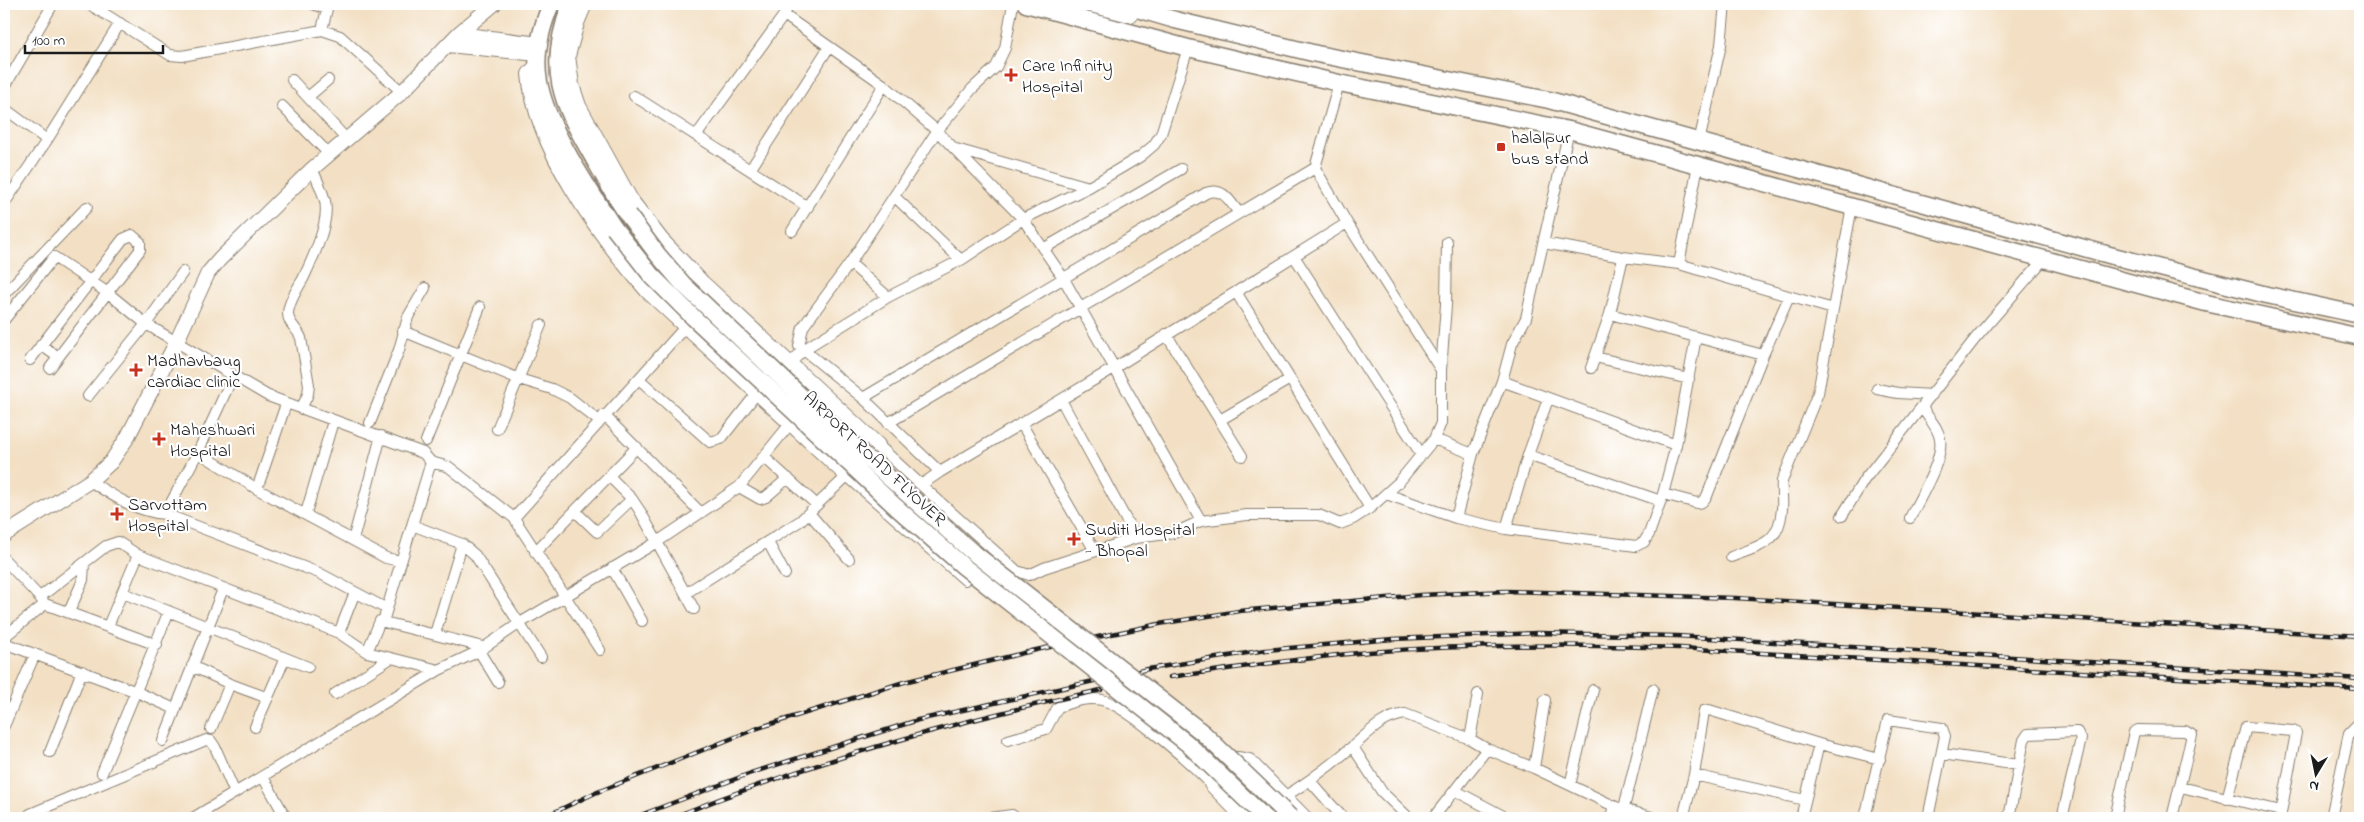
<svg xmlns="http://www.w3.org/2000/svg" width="2364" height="822" font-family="'Indie Flower',sans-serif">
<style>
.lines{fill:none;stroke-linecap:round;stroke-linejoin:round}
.street-casing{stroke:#887e70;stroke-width:12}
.secondary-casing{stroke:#887e70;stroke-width:16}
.primary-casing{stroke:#887e70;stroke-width:19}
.street{stroke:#fff;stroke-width:10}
.secondary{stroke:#fff;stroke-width:14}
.primary{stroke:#fff;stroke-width:16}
.rail-casing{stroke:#1c1c1c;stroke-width:4.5}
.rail{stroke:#fff;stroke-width:2.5;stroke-dasharray:8;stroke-linecap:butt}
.primary-bridge-casing{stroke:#887e70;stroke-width:19;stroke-linecap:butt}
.primary-bridge{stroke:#fff;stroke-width:16}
.poi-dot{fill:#c8321e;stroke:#fff;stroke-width:2}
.labels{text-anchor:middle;stroke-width:4.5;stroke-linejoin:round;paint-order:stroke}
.poi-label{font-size:18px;fill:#1c1c1c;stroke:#fff;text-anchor:start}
.street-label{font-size:18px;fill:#1c1c1c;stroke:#fff}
</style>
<rect width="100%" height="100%" fill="#fff"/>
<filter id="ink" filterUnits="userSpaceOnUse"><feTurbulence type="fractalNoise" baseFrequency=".02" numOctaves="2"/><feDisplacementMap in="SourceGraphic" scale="10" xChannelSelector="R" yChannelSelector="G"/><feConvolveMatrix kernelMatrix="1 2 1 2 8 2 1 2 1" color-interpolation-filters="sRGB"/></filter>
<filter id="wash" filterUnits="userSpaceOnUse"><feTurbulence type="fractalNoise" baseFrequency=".0096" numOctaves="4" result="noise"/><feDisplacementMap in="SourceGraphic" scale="20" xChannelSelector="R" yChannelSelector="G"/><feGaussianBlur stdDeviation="1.12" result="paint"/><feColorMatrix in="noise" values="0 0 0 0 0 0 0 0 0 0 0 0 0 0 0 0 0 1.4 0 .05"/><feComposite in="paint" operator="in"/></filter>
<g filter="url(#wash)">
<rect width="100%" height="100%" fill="#f3e0c4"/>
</g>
<g filter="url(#ink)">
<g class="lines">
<g class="street-casing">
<path id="street" d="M89,4L170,55L182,56L322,30L340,36L402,92
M313,4L327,9L322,30
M1013,4L1005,48L996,67L972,89L937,131L850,263L803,327L799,346L863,398L940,472L921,485L1017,571L1029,575L1044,568L1136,538L1174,533L1201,521L1247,515H1319L1340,524L1353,519L1370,508L1399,482L1434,439L1441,423V370L1446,305L1447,242
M784,15L884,85L937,131L1023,219L1064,279L1201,521
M292,80L347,140
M4,88L53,4
M634,96L808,207
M308,97L328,80
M282,106L330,155
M4,108L47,140
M696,136L784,15L789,4
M1699,142L1721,45L1725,4
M956,149L1089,187
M1315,168L1347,223L1441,370
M750,170L829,47
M895,197L961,260
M4,204L47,140L120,23
M792,231L884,85
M1543,243L1623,257
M1043,249L1181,169
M1294,256L1421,454
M850,263L888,297
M1679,264L1698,165
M1236,292L1370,508
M4,294L87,207
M1833,309L1852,206
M1610,314L1763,355
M4,320L54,257L108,293L146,324L268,396L423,453L431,462L383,622
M403,331L519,379L552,389L570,398L599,421
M1166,334L1242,456
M41,345L58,357
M1595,357L1689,379
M30,360L123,239L132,235L140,242V250L50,368
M790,364L803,350L888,297L961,260L1023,219L1089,187L1141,156L1154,145L1161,134L1188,48
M1591,368L1610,314L1623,257L1679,264L1833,309L1818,393L1782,481C1781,491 1783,500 1782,509C1779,545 1760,545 1731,557
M639,379L710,442L721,439L757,393
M1502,381L1676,445
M1877,389L1898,393L1932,395
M88,396L146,324L183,272
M863,398L1206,193C1223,187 1229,200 1239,213
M1061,400L1136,538
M301,409L308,394L309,385L301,338C298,329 288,324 288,314C288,303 297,289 303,279C312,260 330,223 325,201C322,190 317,179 312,169
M604,415L701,513
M1220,420L1290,379
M370,423L399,350L408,317L425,288
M888,423L1315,168L1339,83
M1021,423L1095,551
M497,429L541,325
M1434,439L1473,454
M426,441L480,307
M878,445L921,485
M198,452L257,489L386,558L400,561
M1528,455L1661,501
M764,457L817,505
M431,462L449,467L514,518L600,650
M940,472L1114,368L1347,223
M609,476L632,499L640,511L694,609
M90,481C113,496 137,512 165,514L319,573L387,609
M739,487L760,499L766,497L788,478
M257,489L286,404
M1386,494L1456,518L1506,529L1636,546L1644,542L1649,534L1663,494L1676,445L1696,337
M1663,494L1697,503L1702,502L1707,496L1763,355L1789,297
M576,512L597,532L632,499
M306,513L333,421
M809,513L849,559
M165,514L198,452L233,376
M1842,516L1864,480L1924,404
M514,518L685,327
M1456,518L1473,454L1502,381L1512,344L1526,318L1569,130
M1910,518C1919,499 1944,459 1940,439C1938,427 1929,419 1923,409L1924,404L1975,339L2043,260
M412,525L462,544L475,555L541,657
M1506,529L1528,455L1548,399
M353,540L381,436
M768,542L785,574
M535,552L637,447
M4,559L43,601
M612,568L642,621
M123,593L308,667
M686,593L800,521L847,476L965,580
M40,597L106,546L118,542L138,555L339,633L367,652L439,670
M69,612L83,580L84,564
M108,626L138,555
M339,633L355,592
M435,634L462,544
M4,637L45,604L157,645
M4,643L137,692L175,709
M479,651L498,682
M367,652L380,621L483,647
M192,666L230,684L211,729
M230,684L268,698
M335,694L391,658
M4,726L35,654
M255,727L285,658
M1470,739L1478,694
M1008,740L1046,729L1058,707C1073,702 1086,697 1102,700C1126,705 1193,765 1211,784
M163,741L223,589
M1353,747L1382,792L1409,818
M50,752L82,671
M1942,754L2019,765
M1534,768L1545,700
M102,773L169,611
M1694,775L1805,800
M263,777L286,818
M1310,781L1343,818
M1570,785L1593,690
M2181,787L2281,811
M1456,791L1507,818
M1284,797C1307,783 1327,768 1347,751C1367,736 1378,718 1405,714L1470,739L1487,749L1534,768L1616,807L1655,818
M2227,799L2246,727L2293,731L2296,733L2280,818
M1624,808L1653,689
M30,814L206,740L211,741L215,747L235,793
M193,818L439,670L479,651L520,623L657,542L739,487L790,424
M990,818L1012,815L1016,818
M1433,818L1487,749
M1609,818L1616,807
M1683,818L1694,775L1704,711L1709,710L1819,744L1880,759
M1801,818L1819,744
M1865,818L1888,720L1942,728L1945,736L1928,818
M2009,818L2024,740L2028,734L2077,732L2081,739L2062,818
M2115,818L2134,732L2138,730L2185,731L2192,735L2172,818
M2331,818L2349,733L2360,722"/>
</g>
<g class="secondary-casing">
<path id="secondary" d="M458,34L539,44
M448,45L538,54
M538,64L529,74C535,147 599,236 647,291L847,476L878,445L703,283L661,239L631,200L579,106L572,85L568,56L577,23L585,4
M4,535L90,481L111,462L127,438L176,343L208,273L220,259L312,169L402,92L458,34L494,4
M1244,818L1211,784L1212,775L1237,759L1249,761L1305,818"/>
</g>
<g class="primary-casing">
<path id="primary" d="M551,4C541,28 534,56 539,82C547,128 589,189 614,228
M571,4C545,69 561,102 594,159C605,178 615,197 628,215
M1026,4L1188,48L1339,83L1569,130L2206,303L2360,337
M1091,4L1130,14
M1120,4L1175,20L1317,54L1549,100L2113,256L2267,295L2360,315"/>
</g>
<use href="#street" class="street"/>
<use href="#secondary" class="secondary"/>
<use href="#primary" class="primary"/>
<g class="rail-casing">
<path id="rail" d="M1170,677C1236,668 1302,658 1369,652C1473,644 1576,644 1680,648L2360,689
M542,818L595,793L758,728L904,682L1036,650L1159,624L1239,611L1421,595L1506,591L1735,598L2360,636
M633,818L751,773L918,720L1148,669L1266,650L1393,639L1538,633L1677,636L2360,679
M671,818C810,762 955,721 1101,690"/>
</g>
<use href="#rail" class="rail"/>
<g class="primary-bridge-casing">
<path id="primary-bridge" d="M628,215L658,255L683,284L849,442L970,550L1203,733L1291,818
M614,228L651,275L694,318L896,507L963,566L1188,744L1265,818"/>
</g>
<use href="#primary-bridge" class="primary-bridge"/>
</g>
</g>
<g class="poi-dot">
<path d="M1008.5 67.5h5v5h5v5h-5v5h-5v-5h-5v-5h5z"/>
<rect x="1496" y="142" width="10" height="10" rx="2.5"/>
<path d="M133.5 362.5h5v5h5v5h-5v5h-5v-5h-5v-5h5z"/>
<path d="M156.5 431.5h5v5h5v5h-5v5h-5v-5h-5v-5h5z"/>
<path d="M114.5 506.5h5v5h5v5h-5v5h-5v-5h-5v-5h5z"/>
<path d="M1071.5 531.5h5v5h5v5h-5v5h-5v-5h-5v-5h5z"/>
</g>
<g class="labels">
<g class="poi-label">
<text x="1022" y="71">Care Infinity<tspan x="1022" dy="21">Hospital</tspan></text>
<text x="1511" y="143">halalpur<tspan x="1511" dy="21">bus stand</tspan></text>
<text x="147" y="366">Madhavbaug<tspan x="147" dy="21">cardiac clinic</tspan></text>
<text x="170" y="435">Maheshwari<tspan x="170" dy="21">Hospital</tspan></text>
<text x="128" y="510">Sarvottam<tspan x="128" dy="21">Hospital</tspan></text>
<text x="1085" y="535">Suditi Hospital<tspan x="1085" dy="21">- Bhopal</tspan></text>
</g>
<g class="street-label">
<text transform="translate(875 458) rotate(43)" y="6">AIRPORT ROAD FLYOVER</text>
</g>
</g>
<rect width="2364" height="822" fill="none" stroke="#fff" stroke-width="20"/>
<g transform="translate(2316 774) rotate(190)" stroke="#ffffff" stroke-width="4" paint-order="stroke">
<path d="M0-4L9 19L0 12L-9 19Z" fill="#1c1c1c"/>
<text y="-8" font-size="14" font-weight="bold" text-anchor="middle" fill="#1c1c1c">N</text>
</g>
<path d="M25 45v8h138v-8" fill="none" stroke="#1c1c1c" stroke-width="2.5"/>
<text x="32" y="45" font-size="15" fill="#1c1c1c" stroke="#ffffff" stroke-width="4" paint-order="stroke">100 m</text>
</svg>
